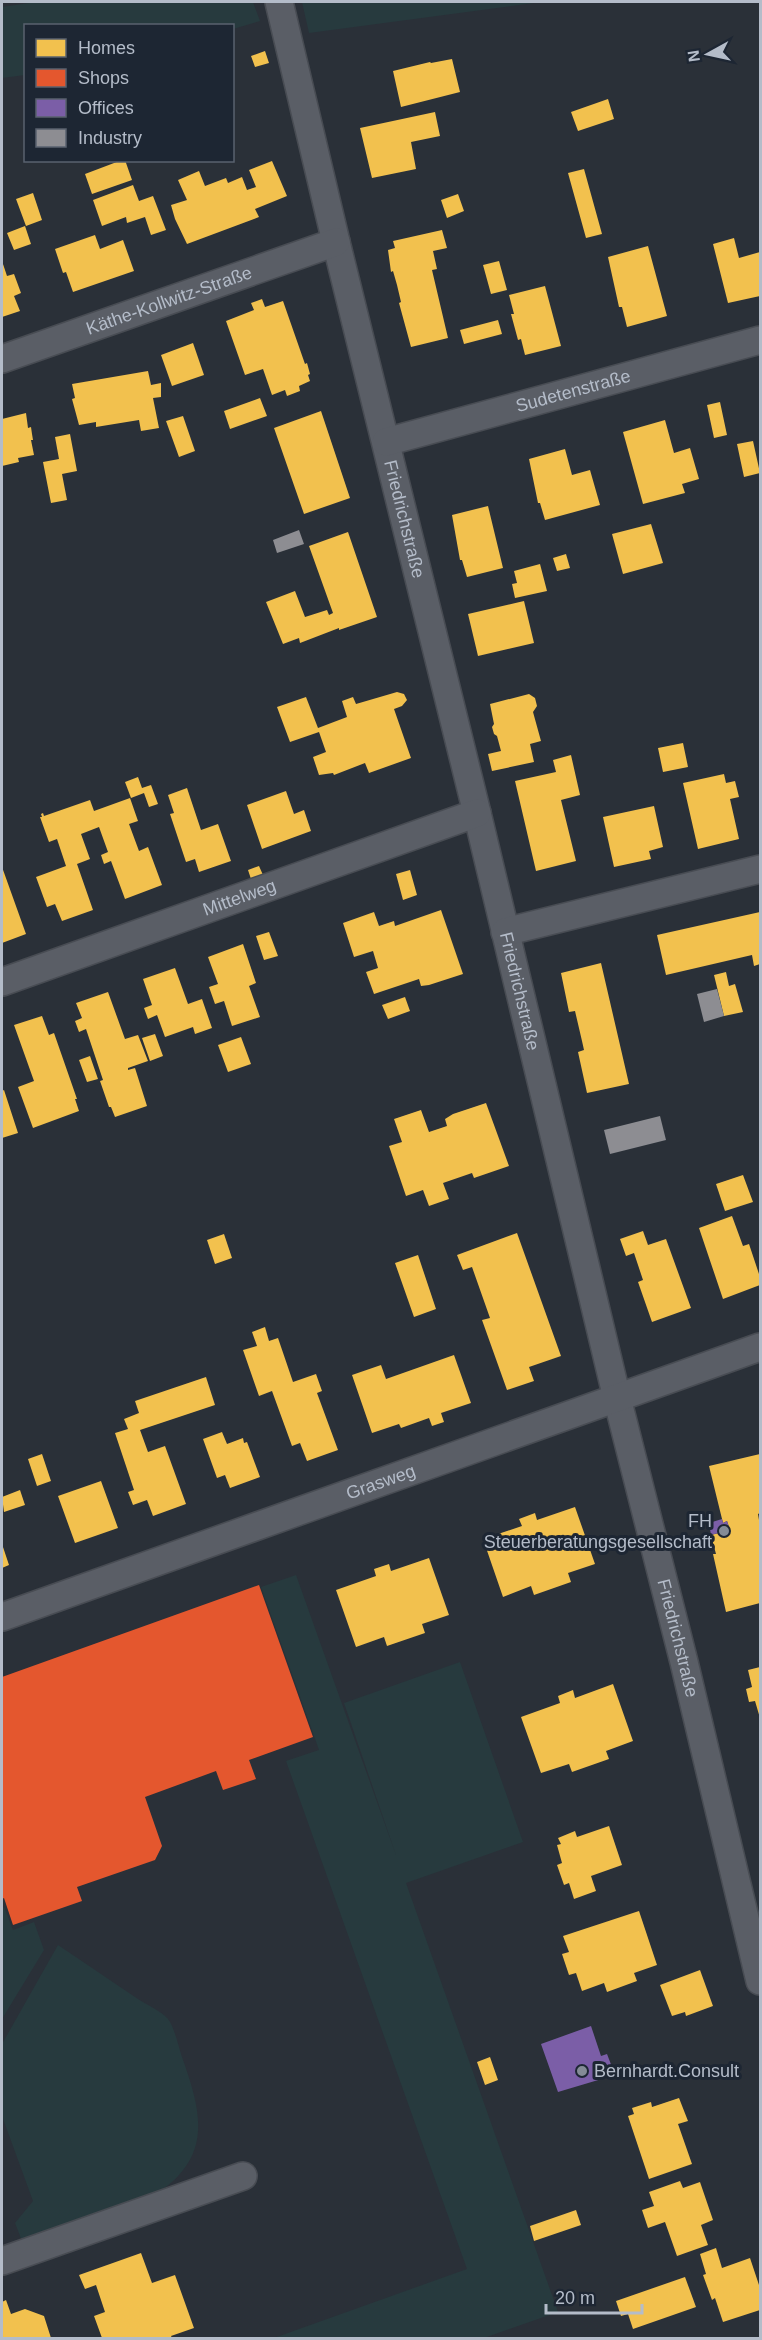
<svg xmlns="http://www.w3.org/2000/svg" width="762" height="2340" font-family="Arial,sans-serif">
<style>
.green{fill:#273a3e}
.homes{fill:#f2c14e}
.shops{fill:#e4572e}
.offices{fill:#7b5ea7}
.industry{fill:#8d8d92}
.lines{fill:none;stroke-linecap:round;stroke-linejoin:round}
.street-casing{stroke:#484c53;stroke-width:30}
.street{stroke:#5a5e66;stroke-width:27}
.poi-dot{fill:#848b96;stroke:#1d2633;stroke-width:2}
.labels{text-anchor:middle;stroke-width:6;stroke-linejoin:round;paint-order:stroke}
.street-label{font-size:18px;fill:#b4bcc9;stroke:#1d2633}
.poi-label{font-size:18px;fill:#b4bcc9;stroke:#1d2633;text-anchor:end}
</style>
<rect width="100%" height="100%" fill="#2a3038"/>
<path class="green" d="M36,2H253L260,21L233,29L232,26H26L25,75L2,78V7Z
M302,2H541L309,33Z
M296,1575L397,1858L344,1703L460,1662L523,1842L406,1883L558,2312L484,2338H274L467,2269L286,1761L319,1750L261,1587Z
M4,1907L13,1930L34,1922L44,1950L2,2019V1908Z
M58,1945C85,1963 111,1981 138,1999C147,2005 161,2011 168,2019C174,2026 179,2048 182,2057C203,2116 213,2158 152,2197L22,2241L15,2223L33,2201L2,2116V2044Z"/>
<path class="homes" d="M265,51L269,63L255,67L251,56Z
M452,59L460,92L401,107L393,71L430,62L431,63Z
M608,99L614,119L578,131L571,112Z
M435,112L440,136L411,142L416,169L372,178L360,128Z
M122,160H125L132,180L92,194L85,174Z
M272,161L287,196L255,209L259,217L187,244L175,219L171,205L187,200L178,180L199,171L205,186L226,178L228,183L242,177L247,190L256,187L249,170Z
M584,169L602,234L586,238L568,173Z
M133,185L139,201L153,196L166,230L151,235L145,217L127,223L126,217L102,226L93,200Z
M33,193L42,220L26,226L16,199Z
M458,194L464,211L447,218L441,200Z
M25,226L31,244L14,250L7,233Z
M442,230L447,248L433,251L437,269L432,270L448,338L411,347L399,303L401,302L397,285L393,271L391,272L388,250L395,248L393,241Z
M95,235L100,249L123,240L134,271L73,292L66,272L63,273L55,249Z
M734,238L739,258L760,252V296L728,303L713,244Z
M648,246L667,316L627,327L622,307H619L608,257Z
M2,261L7,276L14,274L21,293L14,296L20,311L2,317Z
M499,261L507,290L491,294L483,265Z
M545,286L561,346L525,355L521,339L518,340L511,314H514L509,295Z
M262,299L265,307L283,301L305,364L307,363L310,374L308,375L310,381L299,386L300,391L287,396L285,390L272,395L263,369L245,375L226,321L254,310L251,303Z
M498,320L502,334L464,344L460,330Z
M193,343L204,375L172,386L161,355Z
M148,371L151,385L161,383V397L153,398L159,428L141,431L139,420L96,427V422L79,425L72,399L75,398L72,384Z
M260,398L267,416L230,429L224,411Z
M720,402L727,435L714,438L707,405Z
M321,411L350,498L304,514L274,428Z
M26,413L28,428L31,427L32,434L33,440H31L34,455L18,458L19,462L2,466V419Z
M183,416L195,451L179,457L166,421Z
M665,420L674,453L690,448L699,479L682,484L685,493L643,504L623,432Z
M70,434L77,471L62,474L67,500L51,503L43,462L59,459L55,437Z
M753,441L760,473L744,477L737,444Z
M565,449L572,475L590,470L600,505L545,520L540,503H538L529,459Z
M488,506L503,568L467,577L462,560H460L452,515Z
M651,524L663,563L623,574L612,534Z
M348,532L377,617L339,630V628L300,643L299,638L283,644L266,602L295,591L305,617L327,610L329,615L333,613L309,546Z
M566,554L570,568L557,571L553,558Z
M540,564L547,591L515,598L512,584L517,583L514,571Z
M524,601L534,643L478,656L468,614Z
M397,692L404,694L407,700L402,706L394,709L411,758L369,773L365,763L334,775L333,773L319,775L313,757L326,752L319,732L290,742L277,707L306,697L318,728L347,717L342,701L353,697L356,704Z
M529,694L535,698L537,706L533,712L541,741L530,744L534,762L492,771L488,754L501,751L497,736L494,734L492,727L494,724L490,704Z
M683,743L688,767L663,772L658,748Z
M571,755L580,795L561,800L576,861L536,871L515,781L556,772L553,760Z
M724,774L726,783L735,781L739,797L730,799L739,839L698,849L683,783Z
M138,777L142,788L151,785L158,804L149,807L144,793L131,798L125,782Z
M187,788L201,830L218,824L231,861L199,872L195,859L186,862L170,814L174,813L168,795Z
M286,791L294,814L304,810L311,831L262,849L247,805Z
M130,798L138,821L129,824L139,851L148,847L162,885L125,899L111,861L104,864L101,855L108,852L99,827L81,834L90,859L77,864L93,910L62,921L55,904L47,907L36,877L66,866L57,839L49,842L40,817H42L41,814L43,813L44,816L90,800L94,811Z
M654,806L663,847L649,851L651,859L614,867L603,817Z
M259,866L263,875L251,879L248,870Z
M2,867L26,934L2,943Z
M410,870L417,895L403,900L396,874Z
M441,910L463,974L429,985L421,986L419,979L374,994L366,972L378,968L373,951L354,957L343,923L374,912L379,926L394,921L395,926Z
M760,912V964L754,966L752,955L666,975L657,935Z
M269,932L278,956L264,960L256,936Z
M243,944L256,983L249,986L260,1017L232,1026L224,1001L215,1004L209,987L218,984L208,957Z
M601,963L629,1084L587,1093L578,1052L584,1050L582,1041L575,1011L569,1012L561,973Z
M175,968L188,1004L202,999L212,1028L195,1034L193,1027L165,1037L157,1015L148,1019L144,1008L152,1005L143,979Z
M726,972L729,986L735,984L743,1012L724,1016L714,975Z
M108,992L125,1039L138,1035L148,1061L128,1068V1070L135,1068L147,1106L115,1117L111,1107H109L100,1081L103,1080L86,1029L79,1032L75,1021L82,1018L76,1003Z
M405,997L410,1011L388,1019L382,1005Z
M42,1016L49,1035L54,1033L77,1099H75L79,1111L33,1128L18,1087L34,1081L14,1025Z
M155,1034L163,1056L150,1061L142,1038Z
M241,1037L251,1064L228,1072L218,1045Z
M90,1056L98,1079L87,1082L79,1060Z
M4,1090L18,1133L2,1138V1091Z
M486,1103L509,1166L474,1178L472,1173L443,1183L449,1199L429,1206L423,1190L406,1196L389,1146L402,1142L394,1119L421,1110L429,1132L447,1126L445,1119L453,1114Z
M743,1175L753,1202L725,1211L716,1184Z
M732,1216L743,1246L749,1244L760,1277V1285L723,1299L699,1228Z
M643,1231L648,1245L666,1239L691,1308L652,1322L638,1282L643,1280L634,1253L626,1256L620,1239Z
M517,1233L561,1356L529,1367L534,1381L507,1390L482,1320L490,1318L472,1267L463,1270L457,1255Z
M224,1234L232,1258L215,1264L207,1240Z
M418,1255L436,1309L414,1317L395,1263Z
M265,1327L269,1341L278,1338L293,1382L316,1374L322,1391L317,1393L338,1450L307,1461L300,1443L292,1446L272,1391L259,1396L243,1350L257,1346L252,1332Z
M454,1355L471,1403L441,1413L444,1422L432,1426L429,1418L401,1428L399,1424L372,1433L352,1375L381,1365L386,1379Z
M206,1377L215,1405L140,1430L148,1452L165,1446L186,1504L153,1516L147,1500L133,1505L128,1492L134,1490L115,1433L128,1429L124,1419L139,1413L135,1401Z
M222,1432L227,1444L243,1438L244,1443L247,1442L260,1477L230,1488L225,1475L217,1478L203,1439Z
M42,1454L51,1481L37,1486L28,1459Z
M760,1454V1513L758,1514L760,1526V1603L726,1612L713,1554H716L711,1535L730,1530L727,1521L723,1523L709,1466Z
M101,1481L118,1528L75,1543L58,1496Z
M20,1490L25,1505L4,1512L2,1497Z
M575,1507L595,1564L568,1573L571,1582L534,1595L531,1586L503,1597L483,1539L522,1526L519,1519L535,1513L537,1520Z
M2,1544L9,1565L2,1568Z
M429,1558L449,1615L422,1624L425,1633L387,1646L384,1637L356,1647L336,1590L376,1576L374,1569L389,1564L391,1571Z
M760,1667V1718L755,1701L749,1702L746,1689L752,1687L748,1670Z
M613,1684L633,1741L606,1751L609,1759L572,1772L569,1764L541,1773L521,1717L560,1703L558,1696L573,1690L575,1698Z
M609,1826L622,1865L591,1876L596,1891L574,1899L569,1883L564,1885L557,1865L562,1863L557,1845L561,1844L558,1838L575,1831L577,1837Z
M639,1911L657,1965L634,1973L637,1981L607,1992L604,1983L582,1991L576,1973L569,1975L562,1954L569,1952L563,1936Z
M700,1970L713,2006L686,2016L685,2012L672,2016L660,1985Z
M490,2057L498,2080L485,2085L477,2062Z
M679,2098L688,2121L678,2124L692,2164L649,2179L628,2116L634,2114L632,2108L651,2102L652,2107Z
M680,2181L683,2188L700,2182L713,2220L701,2225L708,2245L677,2256L665,2222L648,2228L642,2210L654,2206L649,2192Z
M576,2210L581,2225L534,2241L530,2226Z
M716,2248L722,2268L750,2258L760,2288V2310L723,2322L715,2298L712,2300L703,2275L706,2274L700,2254Z
M141,2253L152,2283L175,2275L194,2328L171,2336L172,2338H102L94,2316L105,2312L96,2285L85,2289L79,2275Z
M685,2277L696,2307L633,2329L628,2314L621,2316L616,2301Z
M6,2300L11,2314L25,2309L44,2316L51,2338H2V2302Z"/>
<path class="shops" d="M259,1585L313,1737L249,1760L256,1779L223,1790L216,1771L145,1797L162,1846L155,1860L77,1887L82,1901L13,1925L4,1898L2,1899V1677Z"/>
<path class="offices" d="M722,1519L723,1523L727,1521L730,1530L711,1535L709,1523Z
M591,2026L601,2056L607,2054L615,2075L558,2092L541,2044Z"/>
<path class="industry" d="M299,530L304,544L277,553L273,540Z
M717,989L724,1016L704,1022L697,994Z
M660,1116L666,1140L610,1154L604,1130Z"/>
<g class="lines">
<g class="street-casing">
<g id="street">
<path id="s1" d="M279,2L336,242L477,813L617,1398L684,1662L760,1981"/>
<path id="s2" d="M2,359L336,242"/>
<path id="s3" d="M386,442L760,340"/>
<path d="M505,932L760,869"/>
<path id="s4" d="M2,982L477,813"/>
<path id="s5" d="M2,1617L760,1347"/>
<path d="M2,2261L243,2176"/>
</g>
</g>
<use href="#street" class="street"/>
</g>
<g class="poi-dot">
<circle cx="724" cy="1531" r="6"/>
<circle cx="582" cy="2071" r="6"/>
</g>
<g class="labels">
<g class="street-label">
<text dy="6" stroke="none"><textPath href="#s2" startOffset="177">Käthe-Kollwitz-Straße</textPath></text>
<text dy="6" stroke="none"><textPath href="#s3" startOffset="194">Sudetenstraße</textPath></text>
<text dy="6" stroke="none"><textPath href="#s1" startOffset="532">Friedrichstraße</textPath></text>
<text dy="6" stroke="none"><textPath href="#s4" startOffset="252">Mittelweg</textPath></text>
<text dy="6" stroke="none"><textPath href="#s1" startOffset="1018">Friedrichstraße</textPath></text>
<text dy="6" stroke="none"><textPath href="#s5" startOffset="402">Grasweg</textPath></text>
<text dy="6" stroke="none"><textPath href="#s1" startOffset="1684">Friedrichstraße</textPath></text>
</g>
<g class="poi-label">
<text x="712" y="1527">FH<tspan x="712" dy="21">Steuerberatungsgesellschaft</tspan></text>
<text x="594" y="2077" text-anchor="start">Bernhardt.Consult</text>
</g>
</g>
<rect width="762" height="2340" fill="none" stroke="#b4bcc9" stroke-width="6"/>
<rect x="24" y="24" width="210" height="138" fill="#1d2633" stroke="#59626f" stroke-width="1.5"/>
<rect x="36" y="39" width="30" height="18" fill="#f2c14e" stroke="#59626f" stroke-width="1.5"/>
<text x="78" y="54" font-size="18" fill="#b4bcc9">Homes</text>
<rect x="36" y="69" width="30" height="18" fill="#e4572e" stroke="#59626f" stroke-width="1.5"/>
<text x="78" y="84" font-size="18" fill="#b4bcc9">Shops</text>
<rect x="36" y="99" width="30" height="18" fill="#7b5ea7" stroke="#59626f" stroke-width="1.5"/>
<text x="78" y="114" font-size="18" fill="#b4bcc9">Offices</text>
<rect x="36" y="129" width="30" height="18" fill="#8d8d92" stroke="#59626f" stroke-width="1.5"/>
<text x="78" y="144" font-size="18" fill="#b4bcc9">Industry</text>
<g transform="translate(708 54) rotate(262)" stroke="#1d2633" stroke-width="4.5" paint-order="stroke">
<path d="M0-4.5L10 22L0 15L-10 22Z" fill="#b4bcc9"/>
<text y="-9" font-size="16" font-weight="bold" text-anchor="middle" fill="#b4bcc9">N</text>
</g>
<path d="M546 2304v9h96v-9" fill="none" stroke="#b4bcc9" stroke-width="3"/>
<text x="555" y="2304" font-size="18" fill="#b4bcc9" stroke="#1d2633" stroke-width="4.5" paint-order="stroke">20 m</text>
</svg>
